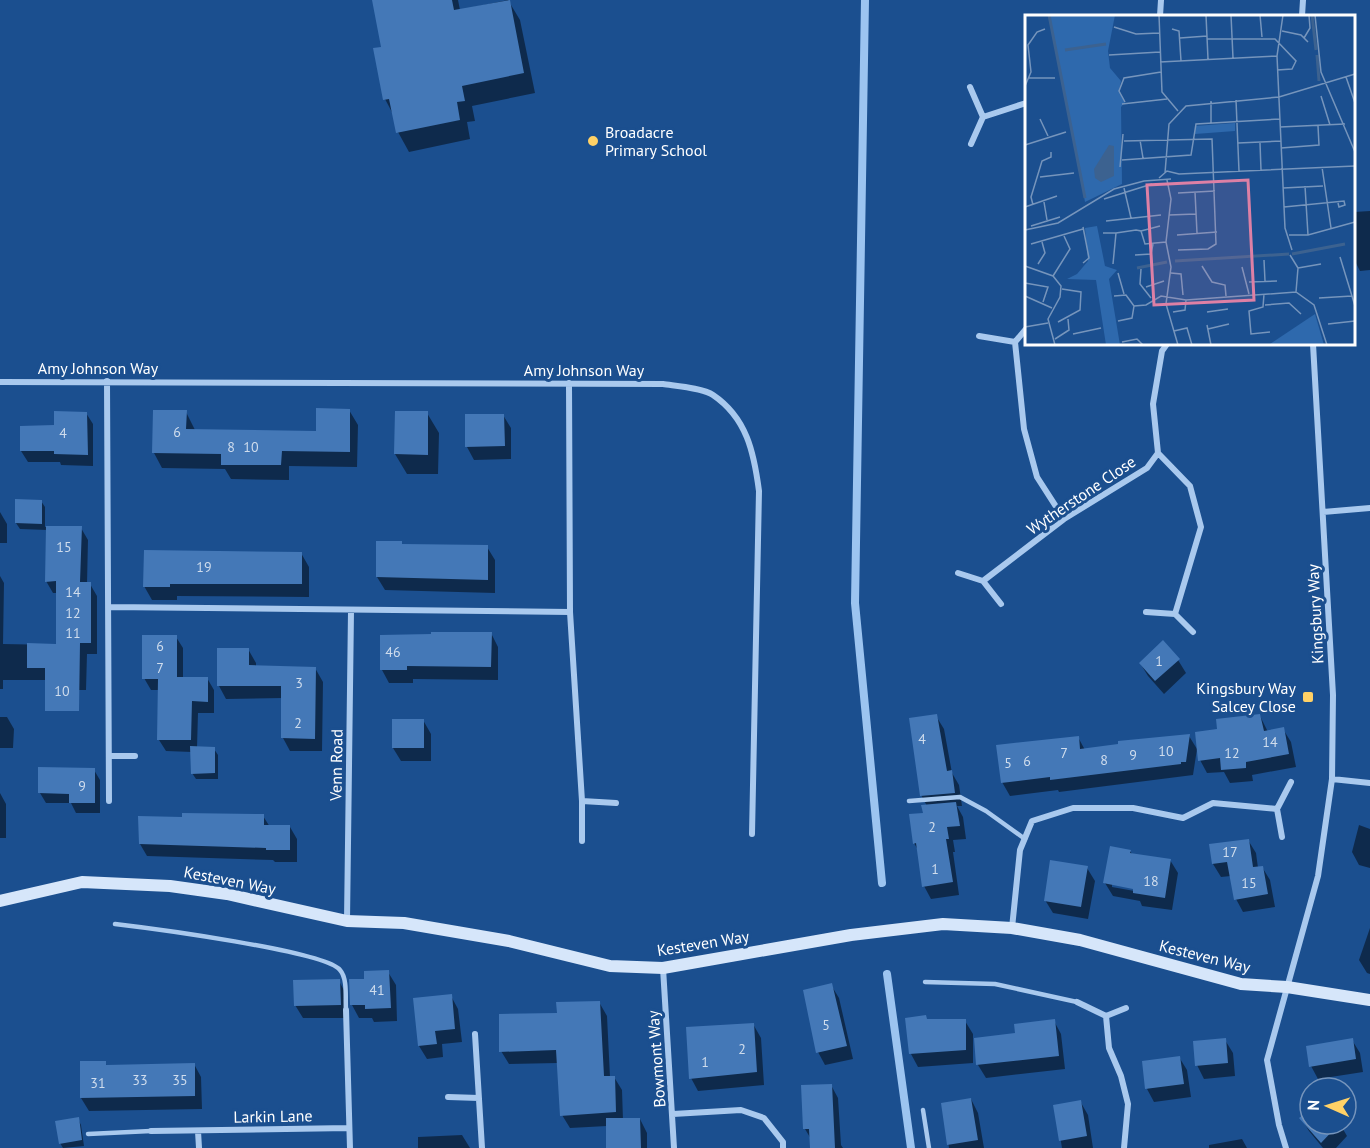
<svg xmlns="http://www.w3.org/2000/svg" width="1370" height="1148" font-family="'PT Sans',sans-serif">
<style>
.shadow{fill:#0007;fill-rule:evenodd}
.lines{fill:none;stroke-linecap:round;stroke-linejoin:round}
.stream{stroke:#9cc4f0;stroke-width:8}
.building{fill:#4478b7}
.lane{stroke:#a9c9ee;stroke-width:4.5}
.street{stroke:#a9c9ee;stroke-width:6}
.secondary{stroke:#d6e6fa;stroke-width:12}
.poi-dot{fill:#ffd166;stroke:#1b4f8f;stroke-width:2}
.labels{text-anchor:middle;stroke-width:6;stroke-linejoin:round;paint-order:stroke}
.number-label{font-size:14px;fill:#d0dded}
.poi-label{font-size:16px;fill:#fff;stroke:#1b4f8f;text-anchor:start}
.street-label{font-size:16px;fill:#fff;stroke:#1b4f8f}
.inset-river{fill:none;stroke:#3c6290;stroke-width:3}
.inset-road{fill:none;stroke:#7695bc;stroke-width:1.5}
.view{fill:#dd80a5;fill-opacity:0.15;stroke:#dd80a5;stroke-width:3}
.inset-edge{fill:none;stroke:#fff;stroke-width:3}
</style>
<rect width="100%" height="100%" fill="#1b4f8f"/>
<path class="shadow" d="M373,0H458L460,10L508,0L520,20L535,93L472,106L475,121L467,122L470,139L409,152L398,132L394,116L385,99L383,48Z
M1370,211V270L1360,271L1354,259V212Z
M349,410L358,425L357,467L289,466V480L231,479L225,469L162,468L154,453L186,412L195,430L317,432Z
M86,413L93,424V466L61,465L60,462H28L21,451L55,427Z
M427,413L439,433L438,474H407L395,454Z
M503,415L511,428V459L474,460L467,447Z
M17,501H41L45,507V527L81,528L88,540L87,584H90L97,596V654H87L86,690H53L47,680H3V689H0V576L4,583L3,644L57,645V593H53L46,581L47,530L20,529L16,523Z
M0,512L7,524V543H0Z
M487,547L495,560V593L385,590L377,577Z
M301,553L309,567V597L177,596V600H152L144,586Z
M491,633L498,647V680L413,679V683H389L382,670L381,636Z
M176,637L183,648V678H207L214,690V713H198L197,748L214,749L218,755V779H196L192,773V752L166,751L159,740V690H151L144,678Z
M248,649L256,663V667L315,668L323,682L322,751H290L283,738V698L226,699L219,686Z
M1178,660L1186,673L1164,694L1148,676L1140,663Z
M936,716L944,729L952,773L959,785L962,806H957L963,817L966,839L953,840L955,852H953L959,895L931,899L924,886L918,850L914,843L927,806L921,795Z
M1260,716L1268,732L1283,729L1291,742L1296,767L1252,775L1253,781L1230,783L1224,772L1207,773L1200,760L1219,731Z
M0,717H7L14,729L13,748H0Z
M423,720L431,734V761H401L393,748Z
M1189,736L1197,749L1193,775L1059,792L1058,790L1010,796L1002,782L1078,737L1085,750Z
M94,770L100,780V813H76L71,803H46L40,793Z
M0,793L6,804V838H0Z
M263,816L270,827H290L297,839V862H275L273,860L147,856L140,844Z
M1359,825L1370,829V868L1359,865L1352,852Z
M1248,840L1256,853L1258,868L1262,867L1270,880L1275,907L1243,912L1236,899L1231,876L1221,877L1213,864L1211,845Z
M1130,851L1132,854L1170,860L1178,873L1172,910L1142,906L1140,901L1113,896L1105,883ZM1112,884L1141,889L1140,892L1112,887Z
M1087,868L1095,881L1088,919L1053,913L1045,900Z
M1370,928V974L1367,973L1359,960Z
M388,972L396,985L397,1021L374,1022L372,1018H359L352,1005L365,980Z
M339,981L346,994L348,1018H303L295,1005Z
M831,985L839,998L853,1059L825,1065L818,1052Z
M451,996L458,1009L462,1042L442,1044L443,1057L427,1059L419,1046Z
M599,1002L607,1016L610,1077H614L622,1090L623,1120L640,1119L647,1133V1148H607V1126L570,1128L562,1115L558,1063L509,1064L501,1051L558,1015Z
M928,1021H965L973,1034V1039L1017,1035L1054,1021L1061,1034L1065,1069L986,1078L978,1065L975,1039H973V1063L918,1067L911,1054Z
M753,1024L761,1038L764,1085L698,1091L691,1078Z
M1225,1040L1233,1053L1235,1076L1204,1079L1197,1065Z
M1352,1040L1360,1053L1363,1072L1318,1079L1311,1066Z
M1179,1057L1187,1070L1191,1097L1154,1102L1147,1089Z
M82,1063H105L107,1066L194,1064L201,1077L202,1109L89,1111L81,1098Z
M831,1085L838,1098L841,1145L843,1148H811V1139L805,1129Z
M971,1099L978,1113L984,1148H949L943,1104Z
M1080,1101L1088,1115L1093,1148H1062L1055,1106Z
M1310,1111V1124H1340L1347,1136L1336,1148H1323L1309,1131L1301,1118Z
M78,1119L81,1125L84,1146L63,1148L60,1143Z
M462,1135L470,1148H418V1137Z
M1242,1139L1247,1148H1209V1145Z"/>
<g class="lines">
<path class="stream" d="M865,0L855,603L882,883
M887,974L911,1148"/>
</g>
<path class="building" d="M372,0H452L454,10L510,0L524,73L462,86L465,101L457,102L460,120L396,133L389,99L383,100L373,48L381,47Z
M316,408L350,409V452L282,451L281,465H221V454L152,453L153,410H187L186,429L316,431Z
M54,411L87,412L88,455L54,454V451H20V426L54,425Z
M395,411H428V455L394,454Z
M465,414H504L505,446L465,447Z
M15,499L42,500V524L15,523Z
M46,526H82L80,582H91V643H80L79,711H45V668H27V643L56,644V581L45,582Z
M376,541H402V544L488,545V580L376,577Z
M144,550L302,552V584H170V587H143Z
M431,632H492L491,667L407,666V670H380V635L431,634Z
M142,635H177V677H208V702L192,701L191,740H157L158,679H142Z
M1163,640L1180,659L1155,681L1139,663Z
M217,648H249V665L316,667L315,739L281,738V686H217Z
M937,714L947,771L952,770L955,793L920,796L909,718Z
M1260,714L1264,731L1284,727L1289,754L1246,762V768L1221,770L1220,758L1198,761L1195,732L1217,729L1216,719Z
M392,719H424V748H392Z
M1190,734L1186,762H1181V764L1050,780V777L1001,783L996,745L1079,736L1080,749L1118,744V741Z
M190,746L215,747V773L191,774Z
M38,767L95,768V803H69V794L38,793Z
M956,802L960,826L947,827L949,839H946L953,882L922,887L916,843L913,844L909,814L923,813L921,805Z
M182,813L264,814V825H290V850H266V848L139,844L138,816L182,817Z
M1249,839L1253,867L1263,866L1268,894L1234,900L1227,862L1212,864L1209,844Z
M1110,846L1131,850L1130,853L1171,859L1165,898L1133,893V889L1103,883Z
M1050,860L1088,866L1081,907L1044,901Z
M389,970L391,1008L365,1009V1005H350L349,979H364V971Z
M340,979L341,1005L294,1006L293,980Z
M832,983L847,1046L816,1053L803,990Z
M452,994L455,1029L435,1031L437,1044L418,1046L413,998Z
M600,1001L604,1076H615L616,1112L560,1116L556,1050L499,1052V1014L557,1013L556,1002Z
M926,1015L927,1019H966V1050L909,1054L905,1018Z
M1055,1019L1059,1056L976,1065L974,1038L1015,1033L1014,1024Z
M754,1023L757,1072L689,1079L686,1027Z
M1226,1038L1228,1063L1195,1066L1193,1041Z
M1353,1038L1356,1059L1309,1067L1306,1046Z
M1180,1056L1184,1084L1145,1089L1142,1061Z
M80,1061H106V1065L195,1063V1096L80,1098Z
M832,1084L835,1148H810L809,1129H803L801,1085Z
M971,1098L978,1140L947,1145L941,1103Z
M1081,1100L1087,1136L1059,1141L1053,1105Z
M1310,1109V1124H1339L1321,1143L1299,1118Z
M79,1117L82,1140L59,1144L55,1121Z
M606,1118H640L641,1148H606Z"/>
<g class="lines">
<path class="lane" d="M909,801L960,797L986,811L1025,839
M115,924C149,928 325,951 340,970C348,979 345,999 346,1010
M925,982L995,984L1077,1002
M923,1110L929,1148
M88,1134L151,1131"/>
<path class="street" d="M1160,16L1161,0
M1302,16L1303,0
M970,87L983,117L971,144
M983,117L1026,103
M979,336L1015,342L1026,329
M1015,342L1024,429L1037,477L1064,519
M107,381L109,801
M0,382L663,384C676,386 703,388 713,395C747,418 754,453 759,491L752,834
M569,383L570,612L582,801V841
M1158,453L1190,486L1201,527L1175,614
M1323,512L1370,508
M958,573L983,581L1064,519L1147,468L1158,453L1153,404L1162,351L1167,344
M983,581L1001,604
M109,607L570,612
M1146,612L1175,614L1193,632
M109,756H135
M1332,779L1370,783
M582,801L616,803
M1282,837L1277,809L1291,782
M347,921L351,611
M1012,928L1020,850L1032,821L1073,808H1133L1183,818L1213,803L1277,809
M663,968L674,1148
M1077,1002L1106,1016L1126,1008
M346,1010L350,1148
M1106,1016L1109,1048L1121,1076L1128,1104L1124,1148
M475,1034L482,1148
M448,1097L479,1098
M673,1114L741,1110L764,1118L783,1142V1148
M151,1131L349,1128
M198,1131L199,1148
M1286,1148L1279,1125L1267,1060L1318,876L1332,779L1333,695L1313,344"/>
<path class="secondary" d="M0,901L82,882L170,886L227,894L347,921L404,923L509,941L610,966L663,968L851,935L943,924L1012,928L1080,940L1241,984L1287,987L1370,1000"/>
</g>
<g class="poi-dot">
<circle cx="593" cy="141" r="6"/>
<rect x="1302" y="691" width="12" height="12" rx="3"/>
</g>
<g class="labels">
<g class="number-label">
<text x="177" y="437">6</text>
<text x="63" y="438">4</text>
<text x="231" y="452">8</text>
<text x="251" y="452">10</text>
<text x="64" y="552">15</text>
<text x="204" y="572">19</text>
<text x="73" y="597">14</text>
<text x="73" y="618">12</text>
<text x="73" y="638">11</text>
<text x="160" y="651">6</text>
<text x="393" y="657">46</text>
<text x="1159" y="666">1</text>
<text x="160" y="673">7</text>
<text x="299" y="688">3</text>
<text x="62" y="696">10</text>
<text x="298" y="728">2</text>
<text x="922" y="744">4</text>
<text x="1270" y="747">14</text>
<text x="1166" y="756">10</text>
<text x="1064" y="758">7</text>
<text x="1232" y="758">12</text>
<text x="1133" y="760">9</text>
<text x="1104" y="765">8</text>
<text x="1027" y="766">6</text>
<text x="1008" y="768">5</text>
<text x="82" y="791">9</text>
<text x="932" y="832">2</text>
<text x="1230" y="857">17</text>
<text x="935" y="874">1</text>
<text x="1151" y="886">18</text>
<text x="1249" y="888">15</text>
<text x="377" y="995">41</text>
<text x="826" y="1030">5</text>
<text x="742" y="1054">2</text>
<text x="705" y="1067">1</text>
<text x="140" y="1085">33</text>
<text x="180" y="1085">35</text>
<text x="98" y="1088">31</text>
</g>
<g class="poi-label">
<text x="605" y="138">Broadacre<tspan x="605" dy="18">Primary School</tspan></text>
<text x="1296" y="694" text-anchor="end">Kingsbury Way<tspan x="1296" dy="18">Salcey Close</tspan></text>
</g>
<g class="street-label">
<text x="98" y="374">Amy Johnson Way</text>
<text x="584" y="376">Amy Johnson Way</text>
<text transform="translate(1081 495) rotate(-34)" y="6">Wytherstone Close</text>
<text transform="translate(1315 614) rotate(-93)" y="6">Kingsbury Way</text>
<text transform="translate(336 765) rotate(-89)" y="6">Venn Road</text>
<text transform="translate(230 880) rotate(11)" y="6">Kesteven Way</text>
<text transform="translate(703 943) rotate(-9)" y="6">Kesteven Way</text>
<text transform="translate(1205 956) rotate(14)" y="6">Kesteven Way</text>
<text transform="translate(656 1059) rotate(-94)" y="6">Bowmont Way</text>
<text transform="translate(273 1116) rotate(-1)" y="6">Larkin Lane</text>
</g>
</g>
<g transform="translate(1025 15)">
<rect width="330" height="330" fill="#1b4f8f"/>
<path d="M90,0L83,36L85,53L96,66L94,76L100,87L96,92L97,169L60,187L24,1ZM210,108V116L170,119V111ZM72,211L80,251L92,255L84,264L95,330H81L71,265L42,264L52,259L63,246L60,213ZM290,299L299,330H234L245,329Z" fill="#2e69ad"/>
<path d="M84,130L89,131V161L76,167L70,163L69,154Z" fill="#3c6290"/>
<path class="inset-river" d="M24,0L60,183M287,0L291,35M40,35L81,29M292,40L294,66M267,239L320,229M150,246L264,239M112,253L142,247"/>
<path class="inset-road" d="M134,0L137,77L153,96M181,0L183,44M206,0L208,43M235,0L237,22M258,0L252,41L260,213L267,235M290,0L296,57L330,137M89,12L111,19L134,18M147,14L154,16L156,46M257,16L276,20L283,27M155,23L182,21M279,23L285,13L284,0M182,24H250L271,46L267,54L252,55M84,40L135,37M135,47L252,41M321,62L330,88M4,63H30M0,71L6,57L3,30L12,17L20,14M296,81L305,110M211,85L214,156M186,86V109M100,87L94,76L99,63L136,57M97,89L142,84M15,104L23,121M255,112L320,109M115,125L118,143M99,126L187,124L191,229L183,234L153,235M213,128L256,126M235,128L236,155M0,130L41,117M256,133L294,130L293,111M97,145L166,140L171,109L255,104M95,152L98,119M297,152L306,213M140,158L144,109L161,91L254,82L330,59M15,162L49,158M134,163L142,156L154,159L330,151M142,165L146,184L141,227L146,252L141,289L153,330M280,171L283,220M99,173L106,203M258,173L298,171M170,177L172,218M153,178L190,176M79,184L127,169M19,187L22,205M8,190L6,182L17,146L26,142V137M0,192L32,181M259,192L319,186L320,190L314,192L313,188M144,200L171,199M81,206L136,200M6,211L35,202M58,212L64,243L58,248M0,215L33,208L89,174L119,166L146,164M116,216L135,211M78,218H91L88,249M91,218L111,215L116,216L120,229L141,227M152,220L192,217M264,220H283L330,207M6,229L58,214M110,240L126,239L128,229M265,240L273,253L271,277M315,242L330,291M239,245L240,266M13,249L20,238L17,227M0,251L28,261L36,271L35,282L23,304L30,330M177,251L187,267L200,270L201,281M217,252L224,279M273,253L296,249M116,254L115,269L126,283M93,258L99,279M146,258L156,259L158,280M28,261L45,234L39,221M224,267L252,266M0,268L23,272L18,287M121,272L139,266M239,279L238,292L224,296L226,319L245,317M0,281L27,293M89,281L101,280L109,291L107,303L93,306M294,283L327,281M240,290L264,288L276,299M109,291L121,290L136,281L161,285L271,277L289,290L302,330M148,297L160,295L161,285M182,297L203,294M33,307L55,295L56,277L37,274M303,309L330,306M182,310L186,330M0,312L23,308M183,314L204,309M149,316L162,313L167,330M48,319L76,313M30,324L44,315L43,304M97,327L112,324L118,330"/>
<path class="view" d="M223,165L229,285L129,290L122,170Z"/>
<rect width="330" height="330" class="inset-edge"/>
</g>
<g transform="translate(1328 1106) rotate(273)"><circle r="28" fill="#1b4f8f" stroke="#7695bc" stroke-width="1.5"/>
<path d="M0-4.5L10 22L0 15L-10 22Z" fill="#ffd166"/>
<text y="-9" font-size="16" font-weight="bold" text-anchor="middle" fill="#ffffff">N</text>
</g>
</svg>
